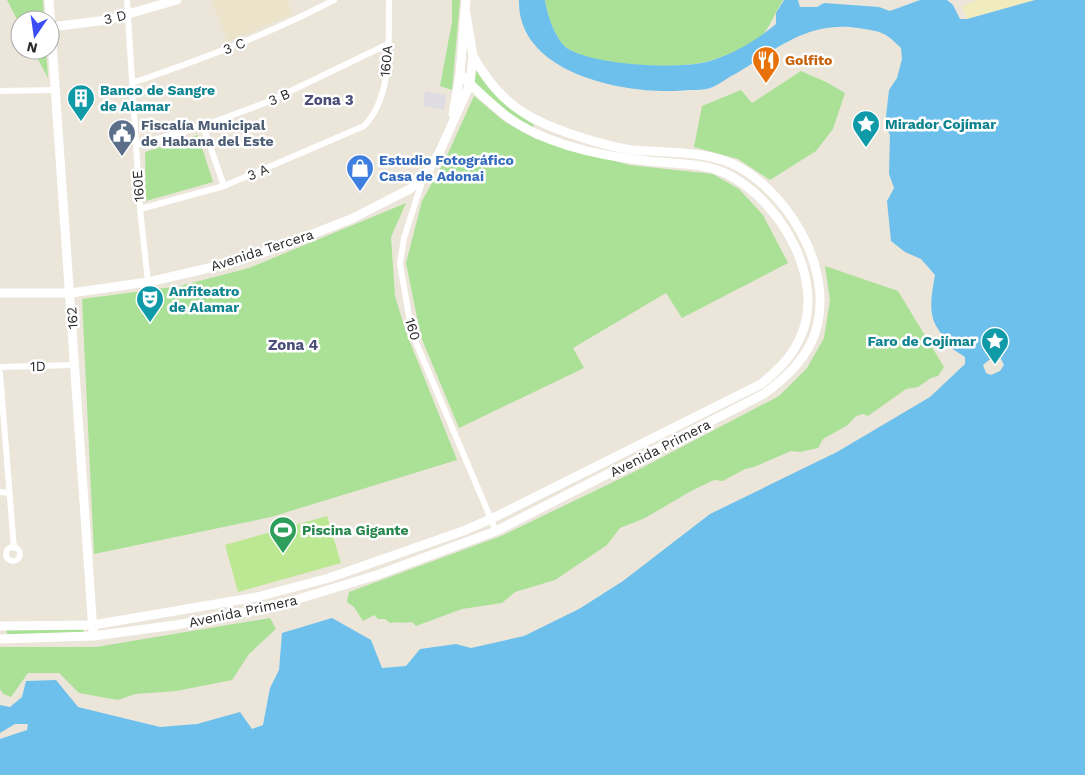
<svg xmlns="http://www.w3.org/2000/svg" width="1085" height="775" font-family="'Work Sans',sans-serif">
<style>
.industrial{fill:#dedbe3}
.education{fill:#ece4ca}
.green{fill:#aae197}
.sand{fill:#f0ecbd}
.pitch{fill:#bde893}
.water{fill:#6ec0ec;fill-rule:evenodd}
.lines{fill:none;stroke-linecap:round;stroke-linejoin:round}
.street{stroke:#fff;stroke-width:6}
.secondary{stroke:#fff;stroke-width:9}
.labels{text-anchor:middle;stroke-width:5;stroke-linejoin:round;paint-order:stroke}
.street-label{font-size:14px;fill:#292929;stroke:#fff}
.food-label{font-size:14px;font-weight:bold;fill:#c56008;stroke:#fff;text-anchor:start}
.culture-label{font-size:14px;font-weight:bold;fill:#0d838f;stroke:#fff;text-anchor:start}
.service-label{font-size:14px;font-weight:bold;fill:#4e5e75;stroke:#fff;text-anchor:start}
.shop-label{font-size:14px;font-weight:bold;fill:#366cbe;stroke:#fff;text-anchor:start}
.leisure-label{font-size:14px;font-weight:bold;fill:#27864d;stroke:#fff;text-anchor:start}
.neighbourhood-label{font-size:15px;font-weight:bold;fill:#4a4e78;stroke:#fff}
</style>
<rect width="100%" height="100%" fill="#ebe5da"/>
<path class="industrial" d="M425,91L446,95L444,110L423,106Z"/>
<path class="education" d="M211,0H287L293,14L228,42Z"/>
<path class="green" d="M7,0H43L44,20H20V25Z
M452,0H460L452,90L440,86L452,22Z
M545,0H783C776,11 768,32 758,39C744,48 726,56 709,61C679,70 598,66 570,50C556,43 547,14 545,0Z
M33,50H46L48,78Z
M475,67C491,95 507,108 534,125L532,128L502,109L474,83Z
M801,71L826,82L845,93L833,129L816,151L770,180L738,159L694,147L702,106L741,90L752,103Z
M474,96L505,122L536,139L629,165L713,174L739,189L763,215L788,263L682,318L666,293L573,348L584,368L459,428L421,337L406,263L422,201L445,160Z
M198,135L213,182L146,201L145,152Z
M406,203L391,237L395,296L406,332L457,460L271,517L94,554L82,299L180,286L249,268Z
M825,266L898,291L944,367L938,376L931,378L918,387L906,389L868,416L863,414L856,416L848,425L823,439L818,448L800,452L791,451L754,467L745,469L723,481L714,480L691,491L645,518L620,528L607,545L555,580L515,592L502,603L462,609L416,626L412,622C404,624 398,621 390,623L385,619H378L374,615L363,621L354,607L347,602L349,592L501,536L636,471L779,396L807,368L824,338L830,300Z
M270,618L276,629L249,654L232,680L176,691L135,694L118,700L79,693L59,673H28L11,697L3,694L0,689V647H96Z
M83,629L84,632L9,635L6,632L7,630Z"/>
<path class="sand" d="M976,0H1035L967,19L962,7Z"/>
<path class="pitch" d="M327,516L341,563L238,592L225,545Z"/>
<path class="water" d="M519,0H545C547,14 556,43 570,50C597,65 681,70 710,61C735,53 757,40 776,24V13L784,0H798L800,7H817L824,3L879,7L890,11L920,0H947L953,5L960,19H967L1035,0H1085V775H0V739L27,730L28,724H15L0,733V705L10,707L22,697L26,681L56,680L78,707L160,727L197,724L240,712L252,729L263,725L270,688L279,670L282,633L332,618L371,640L382,668L406,666L420,649L456,644L471,648L524,636L579,609L623,581L710,514L837,452L930,397L965,364V357L951,348C947,334 944,339 938,329C927,313 932,293 935,275L921,259L905,252L891,241L887,201L894,188L889,174L890,135L885,125L889,90L897,78L902,59L901,48C884,31 882,32 858,28C809,20 776,49 737,73C728,77 719,85 710,88C704,90 695,90 688,90C631,96 517,76 519,0ZM999,355L1004,365L1000,371L991,375L986,373L983,365L994,356Z"/>
<g class="lines">
<path class="street" d="M127,0L140,209L148,282
M132,83C201,60 269,34 334,0
M0,91L56,90
M203,126L224,186
M136,145L203,126L270,101L388,44
M423,179L404,238L400,264L412,333L496,531
M140,209L224,186L364,126C394,95 388,40 389,0
M0,367L75,365
M0,373L14,548
M0,492L9,493
M6 554a7 7 0 1 1 14 0a7 7 0 1 1-14 0Z"/>
<path class="secondary" d="M49,0L93,631
M51,27L107,20L177,0
M453,114L460,74L466,0
M0,293H71L148,282L231,263L277,248L351,219L410,189L423,179L440,151L470,84L473,56L466,14
M0,626L93,625L257,597L329,578L463,531L491,519L761,384C777,371 791,358 800,338C827,281 781,202 729,175C705,162 674,164 648,161C601,156 543,144 505,115C489,102 474,88 460,74
M0,639L93,636L176,625L272,607L377,575L496,531L764,394C784,379 801,364 812,341C839,280 794,198 739,167C707,150 667,153 632,150C612,147 592,141 574,135C525,119 498,101 473,56"/>
</g>
<defs>
<g id="restaurant-pin" transform="scale(1.4375)"><path d="M0 17L-7.5 6A9.5 9.5 0 1 1 7.5 6Z" fill="#e8710a" stroke="#fff"/><path d="M-5-6h1v4h1v-4h1v4h1v-4h1v5L-1.5 .5V6h-2V.5L-5-1ZM5-6V6H3V1.5H1.5Q1.5-4 5-6Z" fill="#fff"/></g>
<g id="building-pin" transform="scale(1.4375)"><path d="M0 17L-7.5 6A9.5 9.5 0 1 1 7.5 6Z" fill="#0f9aa8" stroke="#fff"/><path d="M-4-6H4V6H1V3H-1V6H-4ZM-2.5-4.3h1.7v1.8h-1.7ZM.8-4.3h1.7v1.8H.8ZM-2.5-1h1.7V.8h-1.7ZM.8-1h1.7V.8H.8Z" fill="#fff"/></g>
<g id="sight-pin" transform="scale(1.4375)"><path d="M0 17L-7.5 6A9.5 9.5 0 1 1 7.5 6Z" fill="#0f9aa8" stroke="#fff"/><path d="M0-6L1.8-2.2L6-1.7L2.9 1.2L3.7 5.4L0 3.3L-3.7 5.4L-2.9 1.2L-6-1.7L-1.8-2.2Z" fill="#fff"/></g>
<g id="civic-pin" transform="scale(1.4375)"><path d="M0 17L-7.5 6A9.5 9.5 0 1 1 7.5 6Z" fill="#5c6f8a" stroke="#fff"/><path d="M-.6-6.5H3V-4.5H.6V-3L4-1V1h2V6H-6V1h2V-1L-.6-3ZM-1.2 2.5V6h2.4V2.5Z" fill="#fff"/></g>
<g id="shop-pin" transform="scale(1.4375)"><path d="M0 17L-7.5 6A9.5 9.5 0 1 1 7.5 6Z" fill="#3f7fe0" stroke="#fff"/><path d="M-5-2.5h2.3a2.7 3.5 0 0 1 5.4 0H5L5.5 6h-11ZM-1.5-2.5h3a1.5 2.3 0 0 0-3 0Z" fill="#fff"/></g>
<g id="theatre-pin" transform="scale(1.4375)"><path d="M0 17L-7.5 6A9.5 9.5 0 1 1 7.5 6Z" fill="#0f9aa8" stroke="#fff"/><path d="M-5-5.5Q0-4 5-5.5V0Q5 5 0 6Q-5 5-5 0ZM-3.3-2.5H-1v1.5H-3.3ZM1-2.5H3.3v1.5H1ZM-2.8 1Q0 5.5 2.8 1Z" fill="#fff"/></g>
<g id="stadium-pin" transform="scale(1.4375)"><path d="M0 17L-7.5 6A9.5 9.5 0 1 1 7.5 6Z" fill="#2e9e5b" stroke="#fff"/><path d="M0-5a6.5 5 0 1 0 0 10a6.5 5 0 1 0 0-10ZM-3.5-1.8h7v3.6h-7Z" fill="#fff"/></g>
</defs>
<g fill-rule="evenodd">
<use href="#restaurant-pin" x="766" y="60"/>
<use href="#building-pin" x="81" y="98"/>
<use href="#sight-pin" x="866" y="124"/>
<use href="#civic-pin" x="122" y="133"/>
<use href="#shop-pin" x="360" y="168"/>
<use href="#theatre-pin" x="150" y="299"/>
<use href="#sight-pin" x="995" y="341"/>
<use href="#stadium-pin" x="283" y="530"/>
</g>
<g class="labels">
<g class="street-label">
<text transform="translate(115 17) rotate(-13)" y="5">3 D</text>
<text transform="translate(234 46) rotate(-22)" y="5">3 C</text>
<text transform="translate(386 61) rotate(-85)" y="5">160A</text>
<text transform="translate(279 97) rotate(-24)" y="5">3 B</text>
<text transform="translate(258 172) rotate(-22)" y="5">3 A</text>
<text transform="translate(138 186) rotate(-94)" y="5">160E</text>
<text transform="translate(262 250) rotate(-18)" y="5">Avenida Tercera</text>
<text transform="translate(72 318) rotate(-94)" y="5">162</text>
<text transform="translate(413 329) rotate(74)" y="5">160</text>
<text transform="translate(38 366) rotate(-1)" y="5">1D</text>
<text transform="translate(660 448) rotate(-27)" y="5">Avenida Primera</text>
<text transform="translate(243 611) rotate(-12)" y="5">Avenida Primera</text>
</g>
<g class="food-label">
<text x="785" y="65">Golfito</text>
</g>
<g class="culture-label">
<text x="100" y="95">Banco de Sangre<tspan x="100" dy="16">de Alamar</tspan></text>
<text x="885" y="129">Mirador Cojímar</text>
<text x="169" y="296">Anfiteatro<tspan x="169" dy="16">de Alamar</tspan></text>
<text x="976" y="346" text-anchor="end">Faro de Cojímar</text>
</g>
<g class="service-label">
<text x="141" y="130">Fiscalía Municipal<tspan x="141" dy="16">de Habana del Este</tspan></text>
</g>
<g class="shop-label">
<text x="379" y="165">Estudio Fotográfico<tspan x="379" dy="16">Casa de Adonai</tspan></text>
</g>
<g class="leisure-label">
<text x="302" y="535">Piscina Gigante</text>
</g>
<g class="neighbourhood-label">
<text x="329" y="105">Zona 3</text>
<text x="293" y="350">Zona 4</text>
</g>
</g>
<g transform="translate(35 35) rotate(193)"><circle r="24" fill="#ffffff" stroke="#a9a9a9"/>
<path d="M0-4L9 19L0 12L-9 19Z" fill="#3c4ff6"/>
<text y="-8" font-size="14" font-weight="bold" text-anchor="middle" fill="#292929">N</text>
</g>
</svg>
